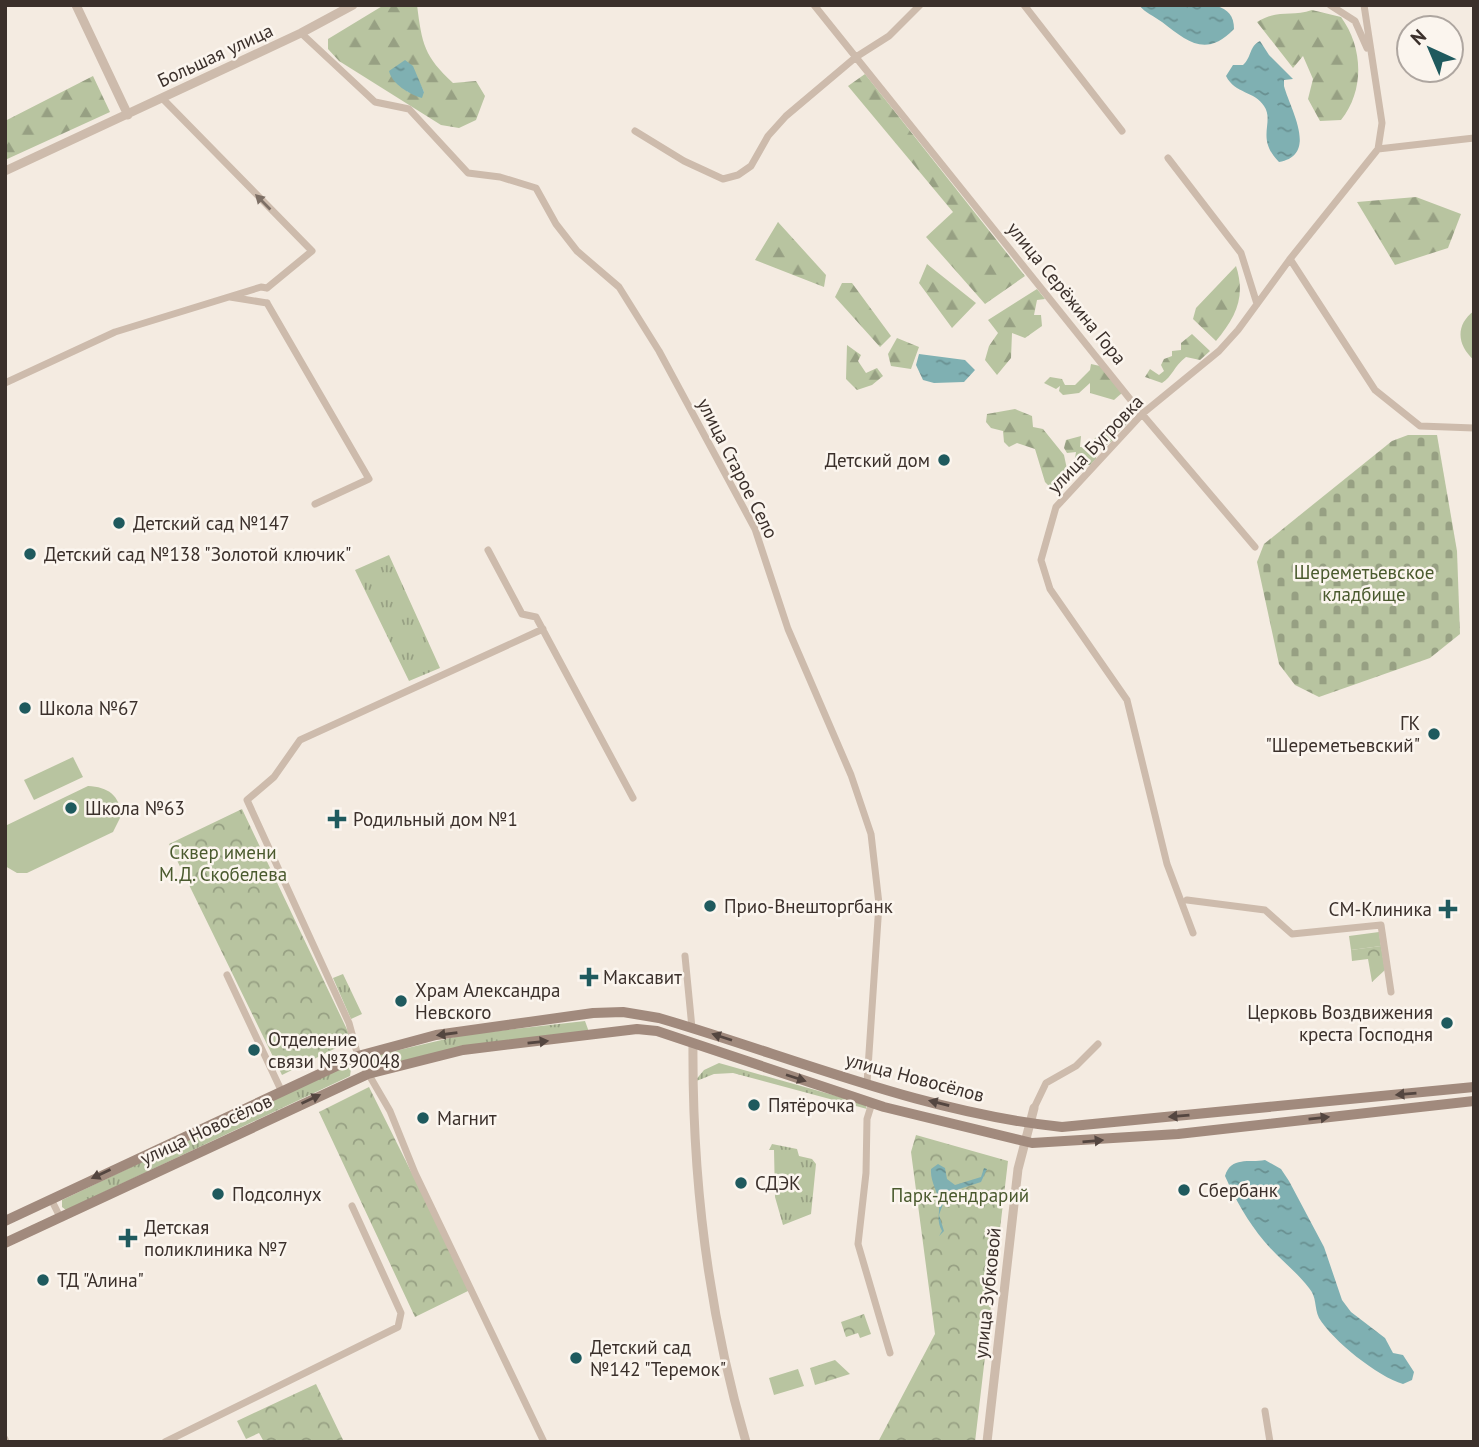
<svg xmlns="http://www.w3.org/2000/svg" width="1479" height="1447" font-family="'PT Sans',sans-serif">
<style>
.grass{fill:url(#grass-tufts)}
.forest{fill:url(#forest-firs);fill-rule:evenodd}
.cemetery{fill:url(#cemetery-stones)}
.park{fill:url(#park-crowns)}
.garden{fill:#b8c4a0}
.water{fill:url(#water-ripples)}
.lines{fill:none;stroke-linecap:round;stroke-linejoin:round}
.minor{stroke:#cdbbac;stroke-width:7}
.tertiary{stroke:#cdbbac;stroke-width:9}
.secondary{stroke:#a18a7d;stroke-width:10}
.oneway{fill:#7d6f65}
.oneway2{fill:#544640}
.poi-dot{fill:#1f5a5e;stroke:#fbf5ee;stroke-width:2.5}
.labels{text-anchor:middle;stroke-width:5;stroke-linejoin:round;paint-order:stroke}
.street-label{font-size:19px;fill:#3b302b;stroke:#fbf5ee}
.poi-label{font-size:19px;fill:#3b302b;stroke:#fbf5ee;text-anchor:start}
.park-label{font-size:19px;fill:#4a5a2e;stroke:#fbf5ee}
</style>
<defs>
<pattern id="grass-tufts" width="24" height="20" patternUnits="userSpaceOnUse" patternTransform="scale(1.75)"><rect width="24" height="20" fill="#b8c4a0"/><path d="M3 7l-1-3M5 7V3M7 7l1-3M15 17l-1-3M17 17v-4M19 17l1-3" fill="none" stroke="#97a083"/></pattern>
<pattern id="forest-firs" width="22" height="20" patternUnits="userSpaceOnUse" patternTransform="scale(1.75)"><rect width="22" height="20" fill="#b8c4a0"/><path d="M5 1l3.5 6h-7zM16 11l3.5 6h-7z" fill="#97a083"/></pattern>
<pattern id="cemetery-stones" width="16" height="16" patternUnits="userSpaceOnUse" patternTransform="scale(1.75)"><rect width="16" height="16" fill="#b8c4a0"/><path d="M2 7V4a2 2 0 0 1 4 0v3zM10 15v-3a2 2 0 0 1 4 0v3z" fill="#97a083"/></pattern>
<pattern id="park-crowns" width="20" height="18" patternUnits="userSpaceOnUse" patternTransform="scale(1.75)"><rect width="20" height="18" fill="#b8c4a0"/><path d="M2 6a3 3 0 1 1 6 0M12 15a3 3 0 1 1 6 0" fill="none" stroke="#97a083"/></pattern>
<pattern id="water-ripples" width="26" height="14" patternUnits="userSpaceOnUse" patternTransform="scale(1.75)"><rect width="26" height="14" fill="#7fb0b2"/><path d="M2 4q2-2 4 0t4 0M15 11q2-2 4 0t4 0" fill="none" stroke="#699091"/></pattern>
</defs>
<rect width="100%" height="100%" fill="#f4ebe1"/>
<path class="grass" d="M389,555L440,668L409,681L355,570Z
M343,974L362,1014L351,1019L333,978Z
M585,1021L589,1032L464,1046L373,1068L367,1063L369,1057L463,1035Z
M719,1063L865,1104L867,1109L733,1073L714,1074L694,1082L704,1070Z
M345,1065L351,1069L350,1076L66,1210L62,1207V1200Z
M772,1144L797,1149L799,1156L812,1159L816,1164L811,1214L783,1225L775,1197L774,1150H769Z"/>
<path class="forest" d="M384,5H417C422,44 424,56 453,83L476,81L485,96L476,120L459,128L441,125L339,61L328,49V39ZM417,78L424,92H408L397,81Z
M1312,10L1341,17C1363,47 1365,90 1341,120L1320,121L1308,99L1313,79L1303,56L1293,68L1257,22C1277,9 1291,17 1312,10Z
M865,74L1025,276L985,304L926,237L953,212L848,86Z
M93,76L110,112L5,160V121Z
M1416,197L1461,214L1448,248L1395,265L1357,202Z
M778,222L826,275L824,287L755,260Z
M927,264L976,303L952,328L919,283Z
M1236,266C1246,297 1236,317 1216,341L1193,319L1196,308Z
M842,283H852L891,336L880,347L835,297Z
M1037,289L1045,299L1037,300L1034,315H1041L1042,326L1025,338L1012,333L1011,358L997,375L985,360L989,346L998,333L988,320Z
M1192,334L1210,351L1200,360L1186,357C1174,366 1172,377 1162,383L1145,377L1150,369L1159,375L1164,371L1161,365L1164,359L1172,356V351L1181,350V343Z
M897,338L919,347L911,369L891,366L888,354Z
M847,345L861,355L858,361L866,373L877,368L883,376L872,385L857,390L846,379Z
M1091,364L1100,366L1123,392L1114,400L1090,393V383L1079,393L1063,395L1059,391L1060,386L1056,389L1044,383L1050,377L1062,379L1065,385H1075L1090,370Z
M1015,409L1032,416L1033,427L1043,429L1064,455L1068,474L1052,489L1045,482L1035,449L1017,443L1009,447L1004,442L1003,431L991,428L986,422L987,414Z
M1125,415L1129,422L1115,435V439L1097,452L1096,459L1090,465L1081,464L1075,458L1076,452L1067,453L1064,448L1066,440L1081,436L1080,447L1090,448L1091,441Z"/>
<path class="cemetery" d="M1408,435H1437L1457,551L1460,634L1430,658L1319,697L1295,685L1279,664L1257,562L1264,544L1392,441Z"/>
<path class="park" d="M242,809L352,1040L282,1075L169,844Z
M1381,946L1385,970L1372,982L1368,959L1352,961L1351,950Z
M369,1087L470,1290L415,1317L319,1112Z
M916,1135L1008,1161L975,1442H878L935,1334L911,1152Z
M864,1314L871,1334L860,1338L858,1333L846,1337L841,1322Z
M835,1360L850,1374L815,1385L810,1368Z
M316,1384L344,1442H264L259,1433L246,1439L237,1421Z"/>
<path class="garden" d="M1474,311V360C1457,345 1455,325 1474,311Z
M73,757L83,777L34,800L24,780Z
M88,786C108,787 120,795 121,816L113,832L27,873H17L5,866V826Z
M1379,932L1381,946L1351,950L1349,936Z
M798,1369L804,1386L774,1395L769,1378Z"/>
<path class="water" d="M1139,5L1216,6C1228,9 1234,16 1234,29C1206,58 1188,42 1162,22C1154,16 1145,13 1139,5Z
M1260,41L1269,55L1293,79L1284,80V86C1290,109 1319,155 1279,162C1255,138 1275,122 1264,106C1255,91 1235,94 1226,76L1233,65H1243C1252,57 1249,46 1260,41Z
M405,60L413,66L424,92L422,98C409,94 392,84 389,71Z
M919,354L965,360L975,370L964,382L934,383L923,380L916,365Z
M1265,1160L1281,1169L1289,1181L1324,1247L1342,1300L1351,1312L1385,1338L1393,1353L1403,1355L1414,1372L1412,1380L1403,1384C1378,1377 1332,1340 1319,1318C1314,1307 1317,1297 1309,1288C1296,1271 1278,1258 1264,1241C1248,1222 1235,1199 1225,1176C1231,1156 1249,1163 1265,1160Z
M938,1164L945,1168L947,1179L955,1185L981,1177L984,1168L987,1169L981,1182L947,1193L939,1215L944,1231L939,1236L942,1231C936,1220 940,1214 939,1203C938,1191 930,1182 931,1169Z"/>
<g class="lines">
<path class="minor" d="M814,5L1142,414L1255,547
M1024,5L1122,131
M1330,5L1355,21L1367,48
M1364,5L1382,123L1378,149
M301,33L375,102L409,109L468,173L500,177L536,188L556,224L577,251L619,287L659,351L755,529L788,629L851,775L871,834L879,904L867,1083
M163,99L312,251L267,288
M635,131L684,161L723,179L738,175L751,166L768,136L786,116L856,57L889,36L920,5
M1378,149L1474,138
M1168,158L1241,253L1257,304
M1290,259L1375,390L1420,426L1474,428
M230,297L267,303
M267,303L369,479L315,504
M5,383L115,332L261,287L267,288
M488,550L522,614L536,617L633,798
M543,629L300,740L274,777L247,800L349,1023L358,1056L390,1111L415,1173L544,1442
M1187,900L1265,910L1292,934L1381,925L1391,992
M1193,933L1167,864L1127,700L1050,589L1041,560L1056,507L1142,414L1219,351L1238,330L1290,259L1378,149
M685,956L692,1028
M227,975L281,1090
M872,1103L867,1119L866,1173L858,1244L890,1353
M1034,1108L1046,1083L1076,1066L1098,1044
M51,1199L60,1217
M1265,1411L1270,1442
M5,1439L6,1442
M165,1442L398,1327L401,1313L352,1206"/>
<path class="tertiary" d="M76,5L128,115
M5,171L301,33L353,5
M693,1044C692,1179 708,1312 746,1442
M987,1442L1018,1169L1034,1108"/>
<path class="secondary" d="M5,1221L358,1056L436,1035L593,1013L623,1012L659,1018C792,1057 924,1113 1062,1127L1474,1087
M5,1243L368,1074L463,1050L637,1029L657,1031L884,1107L1032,1143L1178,1134L1474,1101"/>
</g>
<defs><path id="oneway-solid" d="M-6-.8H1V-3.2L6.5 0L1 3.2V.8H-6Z" transform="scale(1.75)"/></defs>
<use class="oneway" href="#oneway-solid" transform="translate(263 202) rotate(-135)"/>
<g class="oneway2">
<use href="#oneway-solid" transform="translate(447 1034) rotate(172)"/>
<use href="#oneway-solid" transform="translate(722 1037) rotate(-162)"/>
<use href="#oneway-solid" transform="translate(538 1042) rotate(-6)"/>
<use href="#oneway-solid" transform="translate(796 1078) rotate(18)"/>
<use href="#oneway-solid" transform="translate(1406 1094) rotate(175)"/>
<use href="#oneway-solid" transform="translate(311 1099) rotate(-25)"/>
<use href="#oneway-solid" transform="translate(939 1103) rotate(-166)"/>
<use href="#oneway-solid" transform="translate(1179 1116) rotate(175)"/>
<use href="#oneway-solid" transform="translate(1319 1118) rotate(-6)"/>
<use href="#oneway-solid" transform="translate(1093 1141) rotate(-5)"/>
<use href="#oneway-solid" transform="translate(101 1174) rotate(155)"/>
</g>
<g class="poi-dot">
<circle cx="944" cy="460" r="7"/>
<circle cx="119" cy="523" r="7"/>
<circle cx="30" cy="554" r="7"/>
<circle cx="25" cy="708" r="7"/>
<circle cx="1434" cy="734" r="7"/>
<circle cx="71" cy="808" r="7"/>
<path d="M333.5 808.5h7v7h7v7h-7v7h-7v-7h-7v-7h7z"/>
<circle cx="710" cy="906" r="7"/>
<path d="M1444.5 898.5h7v7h7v7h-7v7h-7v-7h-7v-7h7z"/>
<path d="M585.5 966.5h7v7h7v7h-7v7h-7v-7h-7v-7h7z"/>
<circle cx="401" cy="1001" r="7"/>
<circle cx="1447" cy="1023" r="7"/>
<circle cx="254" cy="1050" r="7"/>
<circle cx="754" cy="1105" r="7"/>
<circle cx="423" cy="1118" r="7"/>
<circle cx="741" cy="1183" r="7"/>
<circle cx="1184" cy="1190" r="7"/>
<circle cx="218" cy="1194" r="7"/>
<path d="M124.5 1227.5h7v7h7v7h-7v7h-7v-7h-7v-7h7z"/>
<circle cx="43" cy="1280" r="7"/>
<circle cx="576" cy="1358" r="7"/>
</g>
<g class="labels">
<g class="street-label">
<text transform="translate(215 55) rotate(-25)" y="7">Большая улица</text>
<text transform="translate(1067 293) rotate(51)" y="7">улица Серёжина Гора</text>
<text transform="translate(1095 444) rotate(-46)" y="7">улица Бугровка</text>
<text transform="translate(738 468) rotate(63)" y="7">улица Старое Село</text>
<text transform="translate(915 1077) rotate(15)" y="7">улица Новосёлов</text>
<text transform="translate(206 1129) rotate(-25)" y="7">улица Новосёлов</text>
<text transform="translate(987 1293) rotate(-84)" y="7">улица Зубковой</text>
</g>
<g class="poi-label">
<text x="930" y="467" text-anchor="end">Детский дом</text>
<text x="133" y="530">Детский сад №147</text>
<text x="44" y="561">Детский сад №138 "Золотой ключик"</text>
<text x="39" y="715">Школа №67</text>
<text x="1420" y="730" text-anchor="end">ГК<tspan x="1420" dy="22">"Шереметьевский"</tspan></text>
<text x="85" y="815">Школа №63</text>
<text x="353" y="826">Родильный дом №1</text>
<text x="724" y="913">Прио-Внешторгбанк</text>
<text x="1432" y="916" text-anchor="end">СМ-Клиника</text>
<text x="603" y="984">Максавит</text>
<text x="415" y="997">Храм Александра<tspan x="415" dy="22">Невского</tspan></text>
<text x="1433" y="1019" text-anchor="end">Церковь Воздвижения<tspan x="1433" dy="22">креста Господня</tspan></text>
<text x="268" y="1046">Отделение<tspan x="268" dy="22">связи №390048</tspan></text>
<text x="768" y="1112">Пятёрочка</text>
<text x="437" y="1125">Магнит</text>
<text x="755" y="1190">СДЭК</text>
<text x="1198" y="1197">Сбербанк</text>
<text x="232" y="1201">Подсолнух</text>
<text x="144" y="1234">Детская<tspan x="144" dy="22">поликлиника №7</tspan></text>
<text x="57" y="1287">ТД "Алина"</text>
<text x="590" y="1354">Детский сад<tspan x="590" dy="22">№142 "Теремок"</tspan></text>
</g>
<g class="park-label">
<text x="1364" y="579">Шереметьевское<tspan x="1364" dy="22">кладбище</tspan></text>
<text x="223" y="859">Сквер имени<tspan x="223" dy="22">М.Д. Скобелева</tspan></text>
<text x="960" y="1202">Парк-дендрарий</text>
</g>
</g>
<rect width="1479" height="1447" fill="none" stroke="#3b302b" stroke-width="14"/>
<g transform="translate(1430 49) rotate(316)"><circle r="33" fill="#fbf5ee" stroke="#aea6a0" stroke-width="2"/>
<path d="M0-5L12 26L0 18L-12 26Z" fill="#1f5a5e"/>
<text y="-10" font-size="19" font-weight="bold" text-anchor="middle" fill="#3b302b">N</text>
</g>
</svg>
